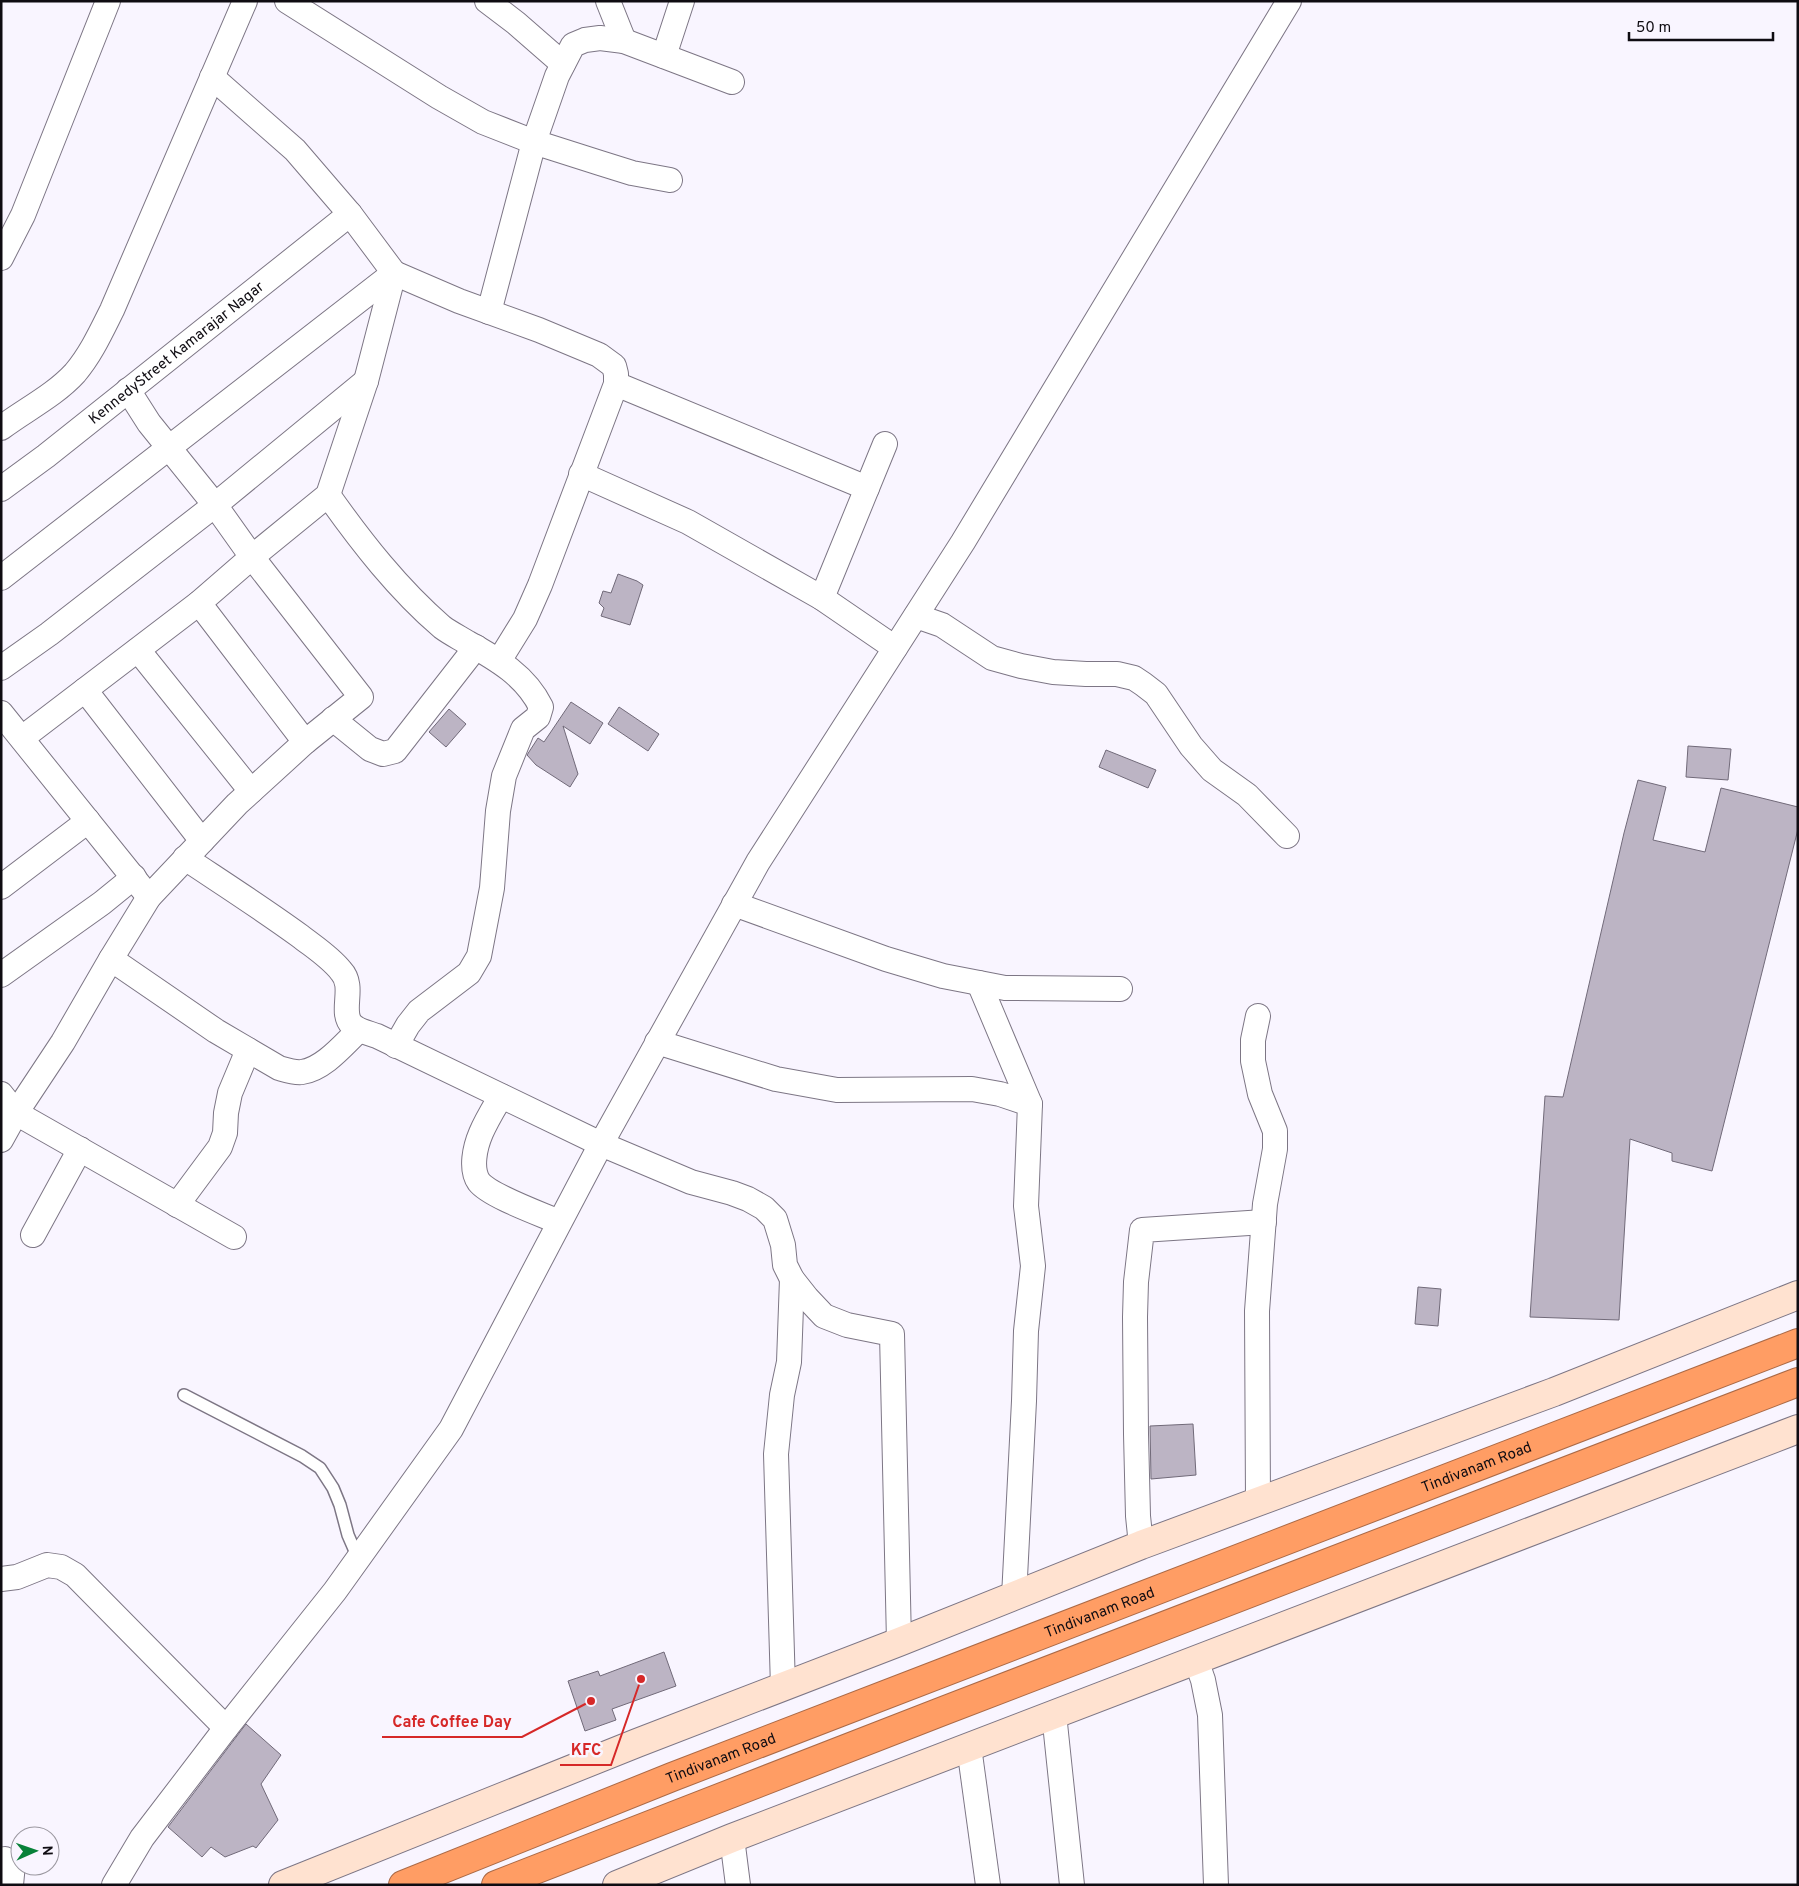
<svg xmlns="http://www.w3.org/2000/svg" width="1799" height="1886" font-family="Overpass,sans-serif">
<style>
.building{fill:#bcb4c4;stroke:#716a79}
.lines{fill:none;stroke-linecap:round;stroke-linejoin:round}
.lane-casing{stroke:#7d7685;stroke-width:14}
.street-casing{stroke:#7d7685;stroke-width:26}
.secondary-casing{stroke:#7d7685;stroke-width:30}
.highway-casing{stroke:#ab6a47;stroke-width:30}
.lane{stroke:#fff;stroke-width:11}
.street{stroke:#fff;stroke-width:24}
.secondary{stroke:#ffe2d0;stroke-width:28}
.highway{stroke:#ff9d64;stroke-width:28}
.labels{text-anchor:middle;stroke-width:5;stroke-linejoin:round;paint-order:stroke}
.street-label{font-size:15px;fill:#0f0c12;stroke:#f9f5ff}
.leader{fill:none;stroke:#d62828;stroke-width:2}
.callout-dot{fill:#d62828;stroke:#f9f5ff;stroke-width:2}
.callout-label{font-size:16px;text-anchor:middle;font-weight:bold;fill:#d62828;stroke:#f9f5ff;stroke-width:5;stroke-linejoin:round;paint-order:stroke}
</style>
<rect width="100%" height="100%" fill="#f9f5ff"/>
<path class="building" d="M618,574L637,581L643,585L630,625L601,616L604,608L599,603L603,591L611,593Z
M571,702L603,723L590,744L563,726L578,774L570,787L536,765L527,755L538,738L544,742Z
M619,707L659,734L648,751L608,724Z
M449,709L466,724L446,747L429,732Z
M1688,746L1731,749L1728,780L1686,777Z
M1106,750L1156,770L1148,788L1099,767Z
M1638,780L1666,787L1653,840L1705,852L1721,788L1798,807V829L1712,1171L1672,1161V1153L1630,1139L1619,1320L1530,1317L1545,1096L1563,1097L1624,833Z
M1418,1287L1441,1289L1438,1326L1415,1324Z
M1193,1424L1196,1475L1151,1479L1150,1426Z
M664,1652L676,1686L612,1709L616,1720L585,1731L568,1681L598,1671L600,1676Z
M246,1724L281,1755L261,1784L278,1820L256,1848L253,1846L225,1857L211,1847L202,1857L168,1827Z"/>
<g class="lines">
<g class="lane-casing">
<path id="lane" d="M184,1395L302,1456L320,1468L333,1488L340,1505L348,1535L358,1558"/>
</g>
<g class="street-casing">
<g id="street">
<path d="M287,1L439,97L483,122L534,142L600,163L632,173L670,180"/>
<path d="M487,1L516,23L563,64"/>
<path d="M608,1L624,41"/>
<path d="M664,56L682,1"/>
<path d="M1,258L23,215L108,1"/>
<path d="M489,312L534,142L557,76L573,45L585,40L600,38L624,41L732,82"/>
<path d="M616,384L867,488"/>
<path d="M1,428C25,410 55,395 75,373C91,354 101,332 112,310L245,1"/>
<path d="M581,474L688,522L822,598L895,648"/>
<path id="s1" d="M1,489L46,456L350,214"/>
<path d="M328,495C362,543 398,589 442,627C450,633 460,638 468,643C497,659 526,676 541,707L538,717L523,729L504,776L498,811L492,888L479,956L469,973L419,1011L408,1025L396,1046"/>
<path d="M1,578L394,273L459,301L539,330L599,355L614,366L616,374V384L540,585L525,619L499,661"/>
<path d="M822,598L885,444"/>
<path d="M199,603L305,742"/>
<path d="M916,616L942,625L992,658L1021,666L1053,672L1086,674H1117L1134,678L1143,684L1156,694L1191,746L1212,770L1247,795L1287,836"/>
<path d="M138,650L251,791"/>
<path d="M1,668L49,634L215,505L366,381"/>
<path d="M85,690L202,841"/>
<path d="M1,713L149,897"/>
<path d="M333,719L370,749L383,754L395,751L476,647"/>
<path d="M22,738L199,603L252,557L328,495L366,381L394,273L350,214L295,150L212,77"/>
<path d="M185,858C224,884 263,909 300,936C314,947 330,957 341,971C356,987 339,1012 352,1025C358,1031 369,1033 377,1036L601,1144L691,1182L732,1193L748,1199L764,1208L775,1219L783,1245L785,1265L792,1279L807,1298L824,1316L847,1325L892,1334L899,1642"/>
<path d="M1,887L88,821"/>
<path d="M734,904L886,959L943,976L1005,988L1120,989"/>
<path d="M111,959L216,1031L279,1068C286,1070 295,1073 302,1072C324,1069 344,1044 359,1030"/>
<path d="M1,975L102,903L134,877"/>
<path d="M1258,1016L1253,1040V1061L1260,1094L1275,1131V1149L1265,1204L1257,1311L1258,1501"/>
<path d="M657,1042L776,1079L837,1090L972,1089L1000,1094L1030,1104L979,983"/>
<path d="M1,1094L16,1113L234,1237"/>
<path d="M501,1096C494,1108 486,1121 481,1133C475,1147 470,1169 479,1182C490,1196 541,1214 559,1222"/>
<path d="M1,1140L16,1113L63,1042L111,959L149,897L237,804L305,742L361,697L252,557L215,505L149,423L128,390"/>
<path d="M177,1205L220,1147L225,1133L226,1113L230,1093L248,1050"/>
<path d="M33,1235L80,1149"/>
<path d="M1141,1545L1138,1516L1136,1434L1135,1317L1136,1282L1142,1230L1264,1222"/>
<path d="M1,1579L17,1577L47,1565L61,1567L75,1575L226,1728"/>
<path d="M1014,1597L1024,1401L1026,1331L1033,1266L1026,1206L1030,1104"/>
<path d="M1196,1660L1203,1680L1210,1715L1216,1885"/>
<path d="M783,1687L776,1454L782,1395L789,1362L792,1279"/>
<path d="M1054,1714L1072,1885"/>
<path d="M969,1747L988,1885"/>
<path d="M732,1838L738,1885"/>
<path d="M1,1860L5,1859L13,1864L11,1885"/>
<path d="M114,1885L142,1838L226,1728L335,1591L451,1429L601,1144L758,862L963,542L1289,1"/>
</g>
</g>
<g class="secondary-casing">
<path id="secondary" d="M283,1885L637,1743L899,1642L1141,1545L1554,1392L1798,1295
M617,1885L732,1838L1798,1429"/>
</g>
<g class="highway-casing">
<g id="highway">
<path id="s2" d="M403,1885L672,1777L1798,1343"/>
<path d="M496,1885L943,1711L1798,1382"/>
</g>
</g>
<use href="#lane" class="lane"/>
<use href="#street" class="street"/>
<use href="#secondary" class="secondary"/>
<use href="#highway" class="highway"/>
</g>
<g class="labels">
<g class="street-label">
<text dy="5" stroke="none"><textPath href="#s1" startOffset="222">KennedyStreet Kamarajar Nagar</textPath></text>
<text dy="5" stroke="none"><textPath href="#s2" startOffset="1152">Tindivanam Road</textPath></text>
<text dy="5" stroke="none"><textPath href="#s2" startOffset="748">Tindivanam Road</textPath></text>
<text dy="5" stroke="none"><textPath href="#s2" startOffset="342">Tindivanam Road</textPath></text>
</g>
</g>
<path class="leader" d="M591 1701L522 1737H382M641 1679L611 1765H560"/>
<g class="callout-dot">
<circle cx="591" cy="1701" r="5"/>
<circle cx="641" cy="1679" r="5"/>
</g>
<g class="callout-label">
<text x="452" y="1727">Cafe Coffee Day</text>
<text x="586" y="1755">KFC</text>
</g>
<rect width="1799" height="1886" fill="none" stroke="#0f0c12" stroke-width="5"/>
<g transform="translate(35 1851) rotate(88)"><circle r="24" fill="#f9f5ff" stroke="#9b98a0"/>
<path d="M0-4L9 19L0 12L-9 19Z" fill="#088139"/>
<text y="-8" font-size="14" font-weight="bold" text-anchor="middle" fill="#0f0c12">N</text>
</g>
<path d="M1629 32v8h144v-8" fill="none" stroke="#0f0c12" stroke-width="2.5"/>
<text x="1636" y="32" font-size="15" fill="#0f0c12" stroke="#f9f5ff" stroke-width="4" paint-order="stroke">50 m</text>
</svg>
